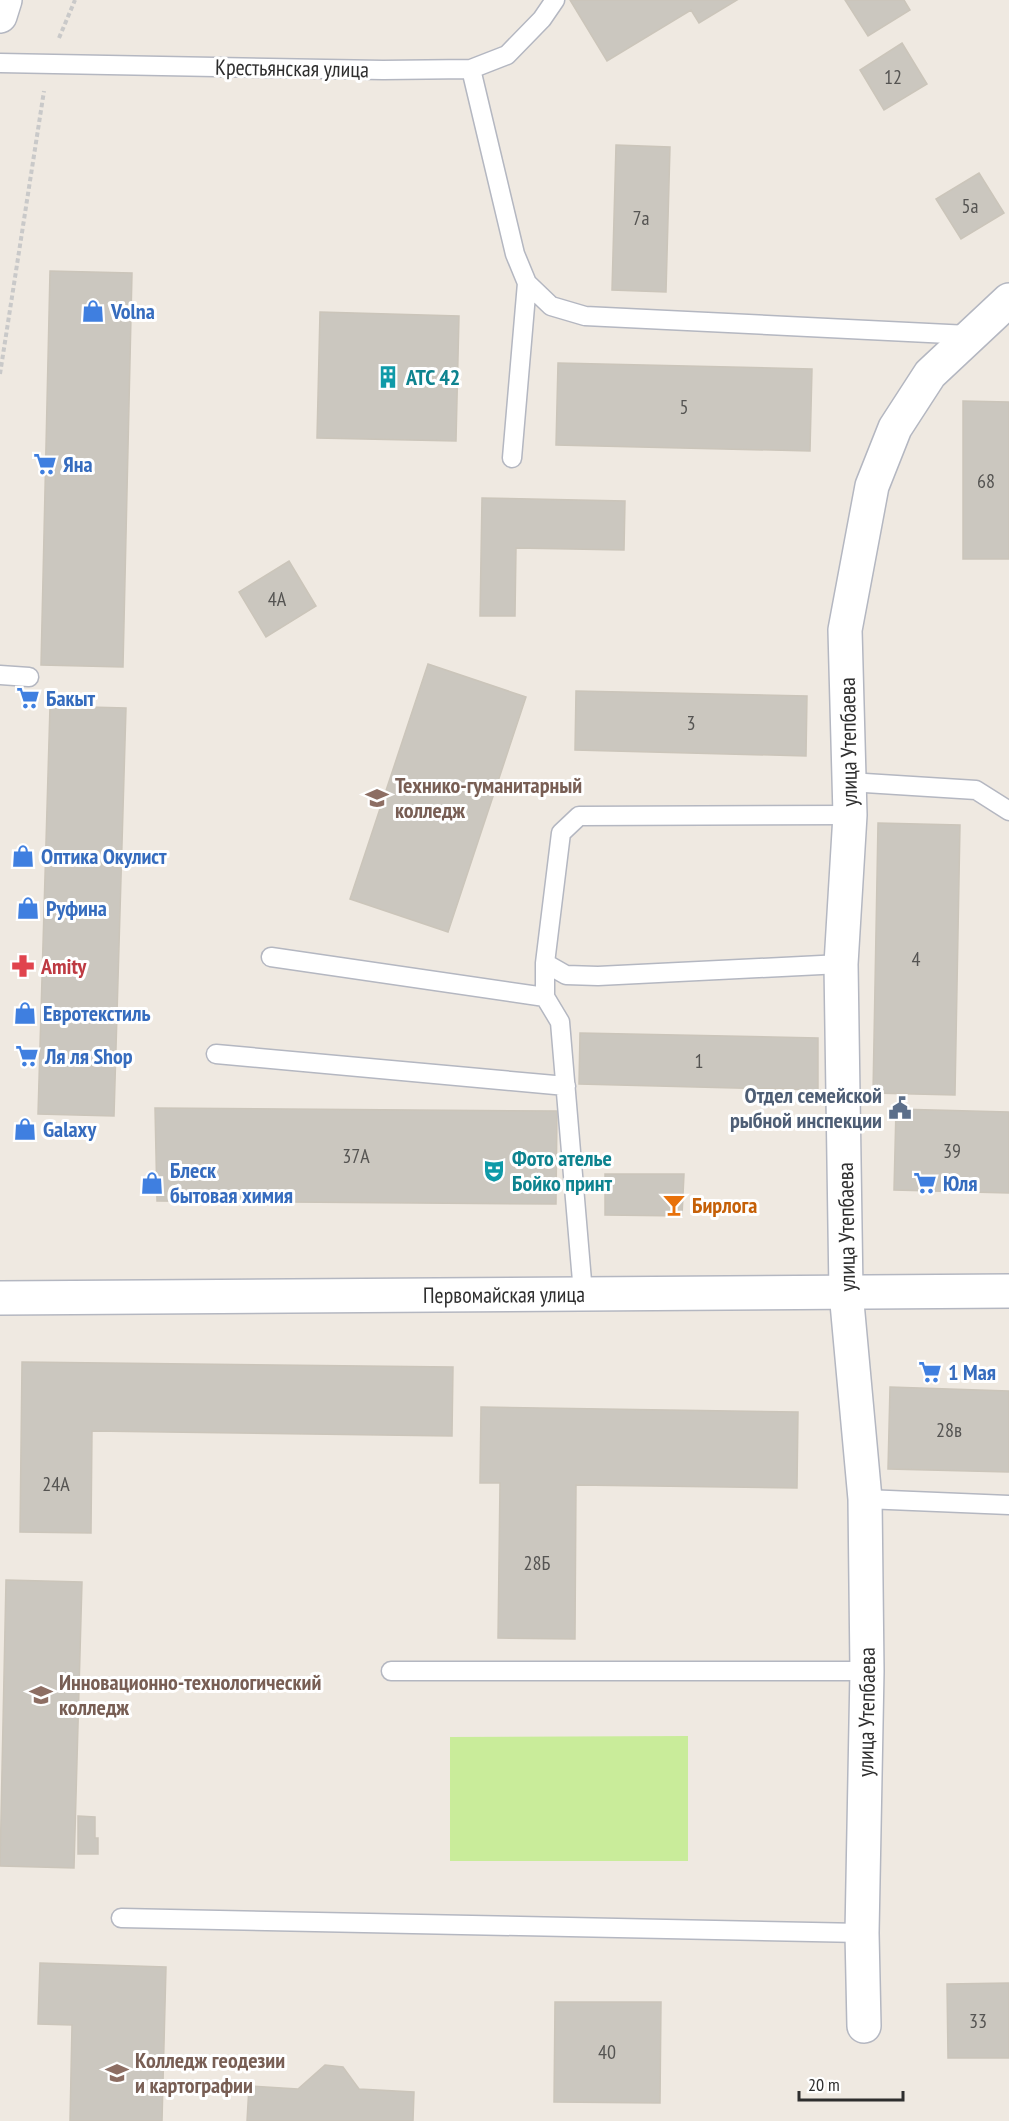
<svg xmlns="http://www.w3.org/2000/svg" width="1009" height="2121" font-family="'PT Sans Narrow',sans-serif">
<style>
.pitch{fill:#c9ec9a}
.building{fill:#cbc7bf;stroke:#cbc5ba;stroke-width:1.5}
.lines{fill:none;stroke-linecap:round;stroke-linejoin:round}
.service-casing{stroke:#b4b7c1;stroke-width:21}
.minor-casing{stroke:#b4b7c1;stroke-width:36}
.secondary-casing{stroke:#b4b7c1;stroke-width:36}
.path{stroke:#c9c9c9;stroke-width:4;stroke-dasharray:4.5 3;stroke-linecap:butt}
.service{stroke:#fff;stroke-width:18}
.minor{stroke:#fff;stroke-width:33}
.secondary{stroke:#fff;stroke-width:33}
.labels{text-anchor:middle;stroke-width:6;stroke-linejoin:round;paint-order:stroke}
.number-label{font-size:20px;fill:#555452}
.street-label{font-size:22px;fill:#2e2e2e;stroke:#fff}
.shop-label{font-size:22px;font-weight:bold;fill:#366cbe;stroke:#fff;text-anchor:start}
.culture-label{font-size:22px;font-weight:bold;fill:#0d838f;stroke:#fff;text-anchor:start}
.education-label{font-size:22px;font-weight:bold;fill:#785e54;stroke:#fff;text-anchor:start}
.health-label{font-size:22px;font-weight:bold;fill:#be3a42;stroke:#fff;text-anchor:start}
.service-label{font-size:22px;font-weight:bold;fill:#4e5e75;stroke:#fff;text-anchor:end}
.food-label{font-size:22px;font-weight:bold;fill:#c56008;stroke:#fff;text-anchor:start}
</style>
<rect width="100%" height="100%" fill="#efe9e1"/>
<path class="pitch" d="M688,1736V1861H450V1737Z"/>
<path class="building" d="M570,0H737L699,23L691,10L607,61Z
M845,0H904L910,10L868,36Z
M902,43L927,84L884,110L860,70Z
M616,145L670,147L666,292L612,290Z
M979,173L1004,213L961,239L936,199Z
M50,271L132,273L123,667L41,665Z
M320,312L459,316L456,441L317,438Z
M558,363L812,369L810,451L556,445Z
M963,401L1009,402V559H963Z
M482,498L625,501L624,550L516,548L515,616H480Z
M289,561L316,606L266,637L239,592Z
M428,664L526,697L448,932L350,899Z
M576,691L807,696L806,756L575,750Z
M50,706L126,708L114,1116L38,1114Z
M878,823L960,825L955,1095L873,1093Z
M580,1033L818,1038V1090L579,1084Z
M155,1108L557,1111L556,1204L157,1201Z
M896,1109L1009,1112V1193L894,1190Z
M605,1174H684L682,1216L605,1215Z
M22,1362L453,1367L452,1436L92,1431L91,1533L20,1532Z
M890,1387L1009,1391V1472L888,1469Z
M481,1407L798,1412L797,1488L576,1485L575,1639L498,1638L500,1483H480Z
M6,1580L82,1582L74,1868L0,1866Z
M78,1816L95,1817V1838H98V1854H78Z
M40,1963L166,1967L162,2121H70L72,2025L38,2024Z
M1009,1983V2058H948L947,1984Z
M555,2002H661L660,2103L554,2102Z
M325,2065L343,2067L359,2089L414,2092L413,2121H247L249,2086L298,2089Z"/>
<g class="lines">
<g class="service-casing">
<path id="service" d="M0,63L383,70L471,69L507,55L542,19L555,0
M471,69L515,254L527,283L551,306L585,316L969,335
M512,458L527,283
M0,675L29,677
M849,782L976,790L1009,811
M271,957L545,997L560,1022L583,1293
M841,964L598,976L566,975L545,963L561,833L579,816L850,815
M545,997V963
M216,1054L566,1086
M865,1499L1009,1505
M391,1671H867
M121,1918L862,1933"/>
</g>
<g class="minor-casing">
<g id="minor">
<path id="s1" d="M0,1298L1009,1291"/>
<path id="s2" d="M864,2026L862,1933L867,1671L865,1499L846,1292L841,964L850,815L845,630L872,486L895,428L930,374L1009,300"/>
</g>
</g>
<g class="secondary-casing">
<path id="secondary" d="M0,16L5,0"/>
</g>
<path class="path" d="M59,38L75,0
M0,374L44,91"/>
<use href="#service" class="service"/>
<use href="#minor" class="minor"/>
<use href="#secondary" class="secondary"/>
</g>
<defs>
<g id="shop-bare" transform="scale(1.8)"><path d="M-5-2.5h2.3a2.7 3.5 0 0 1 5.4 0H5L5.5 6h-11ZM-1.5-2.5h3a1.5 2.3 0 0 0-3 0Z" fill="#3f7fe0" stroke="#fff" stroke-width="2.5" paint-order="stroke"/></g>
<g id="building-bare" transform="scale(1.8)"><path d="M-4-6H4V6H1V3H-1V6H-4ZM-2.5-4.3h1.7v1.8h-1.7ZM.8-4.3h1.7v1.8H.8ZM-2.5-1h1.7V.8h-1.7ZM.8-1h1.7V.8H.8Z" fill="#0f9aa8" stroke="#fff" stroke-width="2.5" paint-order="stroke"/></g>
<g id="supermarket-bare" transform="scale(1.8)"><path d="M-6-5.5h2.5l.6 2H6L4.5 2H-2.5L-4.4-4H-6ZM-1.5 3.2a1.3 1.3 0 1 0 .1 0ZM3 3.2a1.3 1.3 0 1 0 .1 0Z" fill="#3f7fe0" stroke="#fff" stroke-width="2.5" paint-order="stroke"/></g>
<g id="university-bare" transform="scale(1.8)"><path d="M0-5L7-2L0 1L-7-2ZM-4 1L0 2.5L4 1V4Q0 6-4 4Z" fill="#8d6e63" stroke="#fff" stroke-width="2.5" paint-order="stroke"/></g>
<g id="pharmacy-bare" transform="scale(1.8)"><path d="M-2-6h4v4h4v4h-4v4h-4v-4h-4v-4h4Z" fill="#e0444e" stroke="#fff" stroke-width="2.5" paint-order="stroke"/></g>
<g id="civic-bare" transform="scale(1.8)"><path d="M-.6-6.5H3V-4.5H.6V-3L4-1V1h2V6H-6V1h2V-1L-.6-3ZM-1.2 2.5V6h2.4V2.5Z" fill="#5c6f8a" stroke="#fff" stroke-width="2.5" paint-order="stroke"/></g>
<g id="theatre-bare" transform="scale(1.8)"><path d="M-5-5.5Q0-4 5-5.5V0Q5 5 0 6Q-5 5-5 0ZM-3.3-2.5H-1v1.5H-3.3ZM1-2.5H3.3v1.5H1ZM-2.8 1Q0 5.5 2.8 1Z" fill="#0f9aa8" stroke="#fff" stroke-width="2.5" paint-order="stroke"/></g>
<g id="bar-bare" transform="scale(1.8)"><path d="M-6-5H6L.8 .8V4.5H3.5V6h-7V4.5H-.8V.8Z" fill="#e8710a" stroke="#fff" stroke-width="2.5" paint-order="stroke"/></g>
</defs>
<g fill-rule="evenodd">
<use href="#shop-bare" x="93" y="311"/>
<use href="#building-bare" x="388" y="377"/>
<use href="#supermarket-bare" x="45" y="464"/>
<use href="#supermarket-bare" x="28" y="698"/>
<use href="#university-bare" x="377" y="798"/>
<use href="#shop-bare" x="23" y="856"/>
<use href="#shop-bare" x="28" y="908"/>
<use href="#pharmacy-bare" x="23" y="966"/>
<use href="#shop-bare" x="25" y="1013"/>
<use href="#supermarket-bare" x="27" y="1056"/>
<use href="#civic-bare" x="900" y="1108"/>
<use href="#shop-bare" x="25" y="1129"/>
<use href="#theatre-bare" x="494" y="1171"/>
<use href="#shop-bare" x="152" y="1183"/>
<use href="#supermarket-bare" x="925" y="1183"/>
<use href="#bar-bare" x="674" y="1205"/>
<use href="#supermarket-bare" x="930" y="1372"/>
<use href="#university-bare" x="41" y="1695"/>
<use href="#university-bare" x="117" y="2073"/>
</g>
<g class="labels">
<g class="number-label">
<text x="893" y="84">12</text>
<text x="970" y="213">5а</text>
<text x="641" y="225">7а</text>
<text x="684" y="414">5</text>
<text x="986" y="488">68</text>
<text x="277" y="606">4А</text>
<text x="691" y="730">3</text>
<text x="916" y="966">4</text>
<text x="699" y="1068">1</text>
<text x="952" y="1158">39</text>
<text x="356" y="1163">37А</text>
<text x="949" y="1437">28в</text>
<text x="56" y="1491">24А</text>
<text x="537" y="1570">28Б</text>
<text x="978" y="2028">33</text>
<text x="607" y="2059">40</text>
</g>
<g class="street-label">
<text transform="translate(292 68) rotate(1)" y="8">Крестьянская улица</text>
<text transform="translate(848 742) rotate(-91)" y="8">улица Утепбаева</text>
<text transform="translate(846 1227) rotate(-91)" y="8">улица Утепбаева</text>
<text dy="8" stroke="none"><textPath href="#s1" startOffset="504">Первомайская улица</textPath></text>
<text dy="8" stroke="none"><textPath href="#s2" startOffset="314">улица Утепбаева</textPath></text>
</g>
<g class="shop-label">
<text x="111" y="319">Volna</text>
<text x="63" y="472">Яна</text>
<text x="46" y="706">Бакыт</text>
<text x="41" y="864">Оптика Окулист</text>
<text x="46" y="916">Руфина</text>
<text x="43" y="1021">Евротекстиль</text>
<text x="45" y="1064">Ля ля Shop</text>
<text x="43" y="1137">Galaxy</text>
<text x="170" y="1178">Блеск<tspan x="170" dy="25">бытовая химия</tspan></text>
<text x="943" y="1191">Юля</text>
<text x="948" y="1380">1 Мая</text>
</g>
<g class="culture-label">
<text x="406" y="385">АТС 42</text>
<text x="512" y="1166">Фото ателье<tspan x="512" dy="25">Бойко принт</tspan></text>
</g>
<g class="education-label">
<text x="395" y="793">Технико-гуманитарный<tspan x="395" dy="25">колледж</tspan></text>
<text x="59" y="1690">Инновационно-технологический<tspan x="59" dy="25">колледж</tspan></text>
<text x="135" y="2068">Колледж геодезии<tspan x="135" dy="25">и картографии</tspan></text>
</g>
<g class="health-label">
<text x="41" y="974">Amity</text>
</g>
<g class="service-label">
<text x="882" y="1103">Отдел семейской<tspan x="882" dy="25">рыбной инспекции</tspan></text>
</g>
<g class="food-label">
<text x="692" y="1213">Бирлога</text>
</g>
</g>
<path d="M799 2091v9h104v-9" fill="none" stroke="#2e2e2e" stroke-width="3"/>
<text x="808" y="2091" font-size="18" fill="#2e2e2e" stroke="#ffffff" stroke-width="4.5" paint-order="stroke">20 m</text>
</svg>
